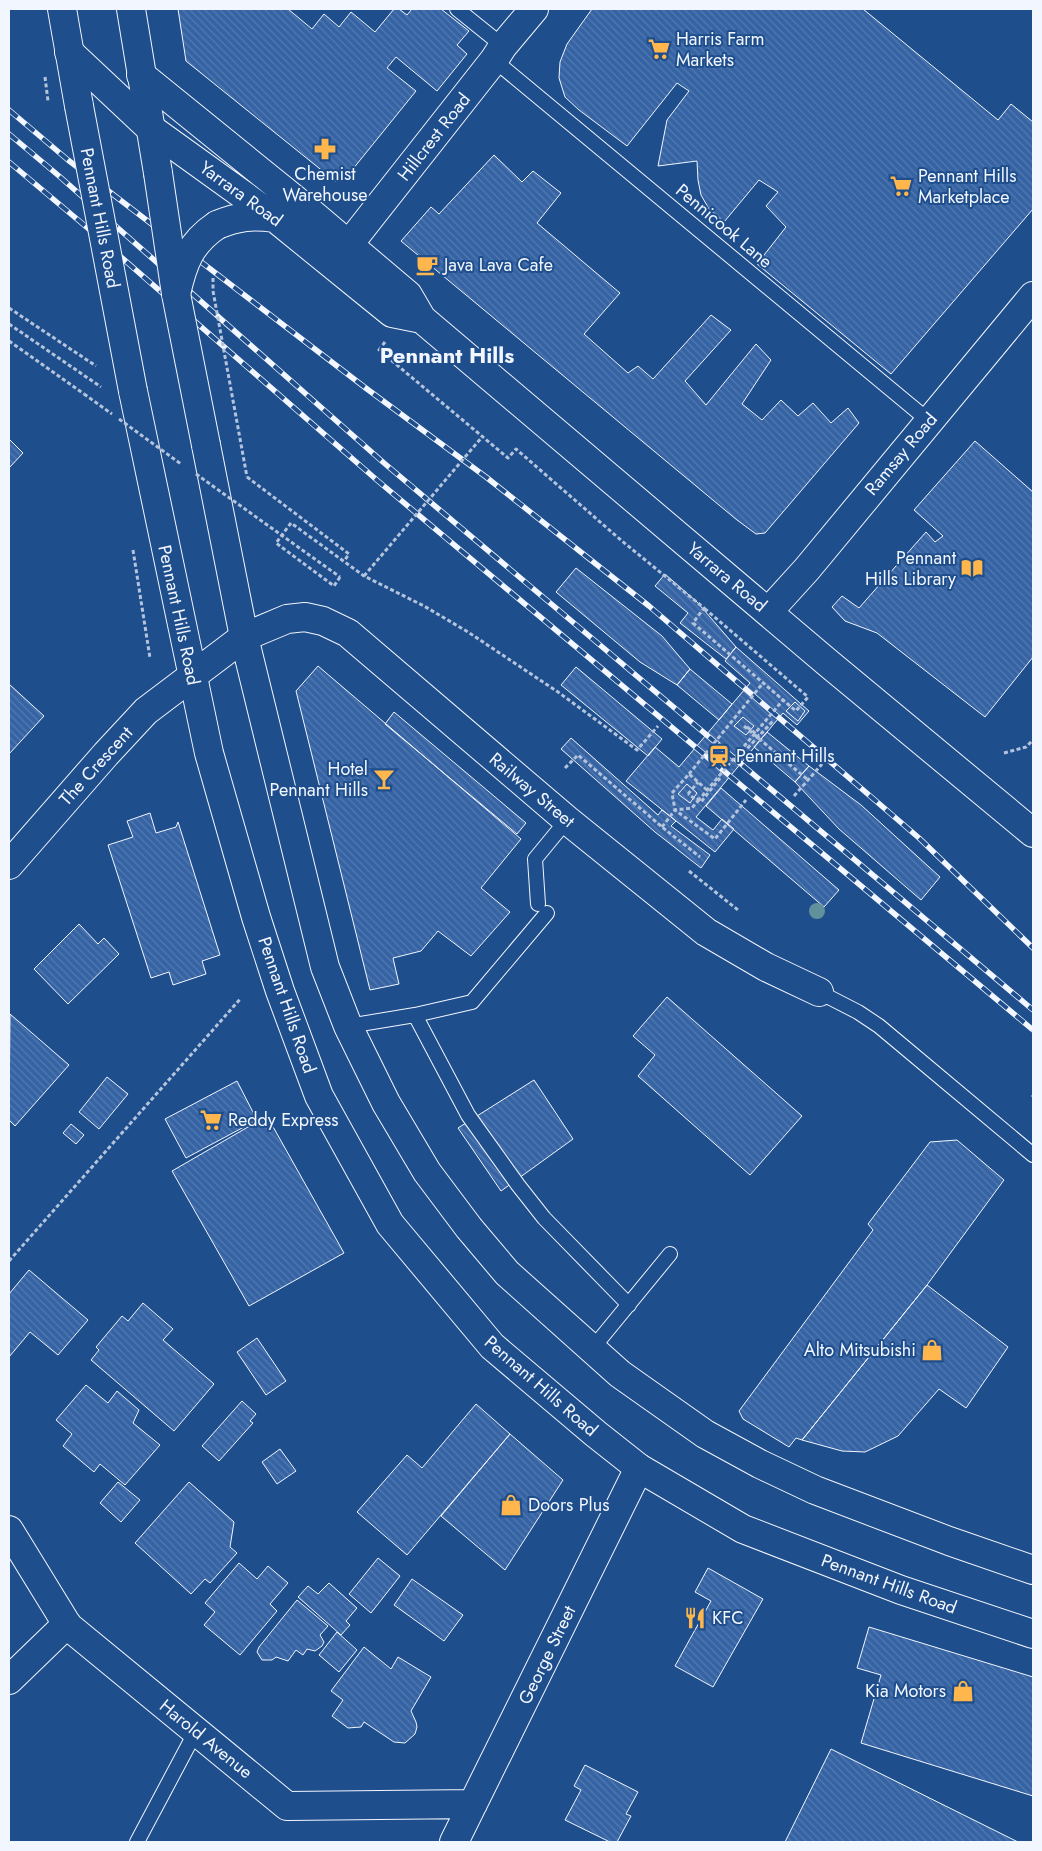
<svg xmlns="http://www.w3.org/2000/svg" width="1042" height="1851" font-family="Jost,sans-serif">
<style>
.building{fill:url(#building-back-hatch);stroke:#f2f6ff}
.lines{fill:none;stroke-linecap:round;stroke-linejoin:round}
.lane-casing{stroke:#f2f6ff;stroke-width:16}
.street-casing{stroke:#f2f6ff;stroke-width:30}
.secondary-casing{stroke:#f2f6ff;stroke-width:30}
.highway-casing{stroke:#f2f6ff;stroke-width:30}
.path{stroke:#b3c4dc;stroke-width:3;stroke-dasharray:4 2.5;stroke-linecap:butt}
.lane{stroke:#1f4e8c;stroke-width:14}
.street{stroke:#1f4e8c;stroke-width:28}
.secondary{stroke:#1f4e8c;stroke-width:28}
.highway{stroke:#1f4e8c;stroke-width:28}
.rail-casing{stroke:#f2f6ff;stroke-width:5.5}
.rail{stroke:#1f4e8c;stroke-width:4;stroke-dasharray:11;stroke-linecap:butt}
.secondary-bridge-casing{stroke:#f2f6ff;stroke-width:30;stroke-linecap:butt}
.highway-bridge-casing{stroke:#f2f6ff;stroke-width:30;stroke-linecap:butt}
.path-bridge{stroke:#b3c4dc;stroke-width:3;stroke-dasharray:4 2.5;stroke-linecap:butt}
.secondary-bridge{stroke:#1f4e8c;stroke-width:28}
.highway-bridge{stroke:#1f4e8c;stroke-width:28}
.tree{fill:#61919a}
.labels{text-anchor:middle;stroke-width:4;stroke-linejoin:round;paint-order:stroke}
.poi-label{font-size:18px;fill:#f2f6ff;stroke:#1f4e8c;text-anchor:start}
.street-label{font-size:18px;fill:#f2f6ff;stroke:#1f4e8c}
.district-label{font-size:22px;font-weight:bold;fill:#f2f6ff;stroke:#1f4e8c}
</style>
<defs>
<pattern id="building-back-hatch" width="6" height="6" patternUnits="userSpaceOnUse" patternTransform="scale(1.25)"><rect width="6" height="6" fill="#3563a3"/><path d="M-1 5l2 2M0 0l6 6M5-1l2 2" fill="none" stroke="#537ab1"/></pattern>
</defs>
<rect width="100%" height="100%" fill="#1f4e8c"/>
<path class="building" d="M178,9H288L312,29L324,14L339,27L351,12L375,32L394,9H399L407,15L412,9H441L469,31L457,45L467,54L437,91L396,57L387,68L416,91L344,180L335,181L186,61Z
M592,9H863L998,120L1011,104L1033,122V209L891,374L757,264L786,227L766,206L778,192L759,180L724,222L709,209L701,195L698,180L697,161L658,166L667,120L689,91L677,83L627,146L579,110L565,97L559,78L560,62L567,44Z
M494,155L522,182L533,171L561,193L537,223L620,293L584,334L628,373L638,366L653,379L711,315L731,330L685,381L706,405L756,344L771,360L742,404L762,420L781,400L798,416L813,403L831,423L848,408L859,423L765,533L756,534L737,520L401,241L431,207L439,214Z
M9,439L23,453L9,468Z
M975,441L1033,492V657L985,717L877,633L845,621L832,607L842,596L859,608L926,532L935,542L943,536L914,510Z
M576,568L662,636L690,669L677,685L640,662L556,592Z
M665,574L697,602L736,647L726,659L680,623L688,613L655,586Z
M736,647L809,711L797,725L783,713L696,817L713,830L722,819L734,829L715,852L626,781L655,747L679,767L750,683L725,661Z
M318,666L521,839L481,888L510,912L471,956L438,931L421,951L393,958L399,984L370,990L296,691Z
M576,667L662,739L648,756L561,685Z
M690,669L732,704L719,720L677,685Z
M9,684L44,716L9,754Z
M795,702L805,711L798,721L786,711Z
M394,712L526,823L517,834L385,724Z
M743,717L754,726L746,735L734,726Z
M767,732L809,766L795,782L754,747Z
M571,738L658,815L662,810L676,821L671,826L710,855L701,868L655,832L561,749Z
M809,766L861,805L940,877L921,900L839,829L795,782Z
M687,784L697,793L690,803L678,794Z
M721,788L839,890L824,907L706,806Z
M150,813L156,833L176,827L178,822L220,955L202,961L206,974L173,985L169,972L151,978L108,845L133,837L127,821Z
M79,924L98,944L104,938L119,954L68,1004L34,969Z
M667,997L802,1116L750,1175L638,1076L655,1055L633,1036Z
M10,1014L69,1065L15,1126L9,1120Z
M107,1077L128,1094L99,1129L79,1112Z
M534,1080L573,1139L501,1191L458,1128Z
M237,1081L257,1120L186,1158L165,1119Z
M267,1116L344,1253L249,1306L172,1171Z
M71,1124L84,1135L76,1144L63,1133Z
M957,1140L1004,1180L927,1285L802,1440L796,1438L789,1447L743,1419L739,1411L873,1230L868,1224L930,1142Z
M29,1270L88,1320L58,1355L30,1332L9,1357V1294Z
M927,1285L1008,1347L966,1408L939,1389L898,1436L865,1452L842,1451L802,1440Z
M143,1303L173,1329L163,1340L214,1384L174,1431L91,1360L99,1350L96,1347L122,1316L128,1321Z
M257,1338L286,1381L266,1395L237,1352Z
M86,1385L108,1403L117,1391L139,1410L133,1423L160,1445L125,1485L100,1464L94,1472L63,1446L72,1434L56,1420Z
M242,1401L256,1414L250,1421L253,1423L219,1461L202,1446Z
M476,1404L510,1434L407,1555L357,1512L407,1455L422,1468Z
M510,1434L563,1480L505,1570L441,1516Z
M280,1449L296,1471L277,1484L262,1462Z
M118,1482L140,1500L121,1522L100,1503Z
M189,1482L234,1522L230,1547L237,1553L210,1583L205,1579L191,1594L135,1543Z
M378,1558L400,1576L371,1613L349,1594Z
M239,1563L257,1579L268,1566L288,1583L270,1604L277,1611L240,1655L204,1625L215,1612L205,1603Z
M708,1568L763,1599L713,1687L675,1666L711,1601L695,1592Z
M412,1579L463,1615L444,1641L394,1605Z
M329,1583L357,1608L346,1621L350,1625L341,1635L298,1597L308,1586L318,1594Z
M297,1600L328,1626L320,1635L324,1642L322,1646L315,1651L307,1649L303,1655L296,1650L288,1661L276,1657L272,1660H262L257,1652L259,1647Z
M869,1627L1033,1677V1796L861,1743L881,1675L857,1668Z
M337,1632L357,1650L339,1672L319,1655Z
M364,1647L391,1669L398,1657L431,1677L411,1711L416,1722L417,1727L415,1734L405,1743L394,1742L364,1722L361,1727L348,1728L332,1716L343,1700L331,1691Z
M831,1749L1018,1842H785Z
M585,1765L638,1792L626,1814L631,1816L617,1842H610L565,1820L581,1790L574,1786Z"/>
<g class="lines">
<g class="lane-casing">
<path id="lane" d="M457,9L503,46
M494,60L929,421
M538,904L535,859L567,820
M819,992L858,1012L879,1026L1033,1155
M415,1015L468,1115L518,1185L544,1218L629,1305
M348,1026L415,1015L472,1002L547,913
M592,1349L670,1254
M137,1842L196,1731"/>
</g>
<g class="street-casing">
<path id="street" d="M335,262L494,60L503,46L534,9
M768,612L807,569L1033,296
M9,865L106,754L146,711L244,637L287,619L305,617L323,621L348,633L567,820L706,932L766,967L819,992
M9,1530L68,1626L287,1806L473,1804
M9,1680L67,1624
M454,1842L639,1468"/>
</g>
<g class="secondary-casing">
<path id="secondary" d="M69,52L150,128L275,218L392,313L422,319
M141,75L304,207L408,295L422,319L828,663L1033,833
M217,225C239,216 252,215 275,218"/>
</g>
<g class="highway-casing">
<path id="highway" d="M62,9L79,106
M131,9L158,173
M133,391L209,753L256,917L280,991L319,1096L390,1224L492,1346L596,1434L639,1468L743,1529L901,1590L1033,1634
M206,445L244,637L325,967L348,1026L386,1103L427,1172L469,1228L507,1273L620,1374L705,1434L760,1464L815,1490L949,1541L1033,1570"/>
</g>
<path class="path" d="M9,308L96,366
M9,324L101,387
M9,341L84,394
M385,342L379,350L508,458L516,449L622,541L704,608L693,623L796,711L808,697L704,608
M247,477L349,554L344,561
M133,550L150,658
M340,577L334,586L276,543L291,523L364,576L424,606L468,632L558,692L637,750L658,726
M744,726L808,780
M747,727L759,736
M743,753L773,721
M1004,753L1026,747L1033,740
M565,768L578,755L662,827L700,857
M707,790L689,774L672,793L675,810L715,839L746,800
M688,794L698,782
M794,796L822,764
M697,798L701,802L720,778
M662,827L675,810L692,808L698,801L688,794
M689,871L738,910
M1032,1095L1033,1096
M9,1261L241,998"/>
<use href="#lane" class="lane"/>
<use href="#street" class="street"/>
<use href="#secondary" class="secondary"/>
<use href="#highway" class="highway"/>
<g class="rail-casing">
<path id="rail" d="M9,110L68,160L367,389L486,477L649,606L919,838L1033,948
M9,134L59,176L384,463L1033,1010
M9,162L90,230L378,481L1033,1030"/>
</g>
<use href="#rail" class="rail"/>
<g class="secondary-bridge-casing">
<path id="secondary-bridge" d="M176,294C183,263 190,243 217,225"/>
</g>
<g class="highway-bridge-casing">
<path id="highway-bridge" d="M79,106L133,391
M158,173L176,294L206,445"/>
</g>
<path class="path-bridge" d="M45,77L48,101
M213,278V291L247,477
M84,394L112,414
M119,419L181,464
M196,474L340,577
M364,576L482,437
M689,774L763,683
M698,801L783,700"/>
<use href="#secondary-bridge" class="secondary-bridge"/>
<use href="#highway-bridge" class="highway-bridge"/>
</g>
<circle class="tree" cx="817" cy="911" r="8"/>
<defs>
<g id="supermarket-bare" transform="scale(1.725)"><path d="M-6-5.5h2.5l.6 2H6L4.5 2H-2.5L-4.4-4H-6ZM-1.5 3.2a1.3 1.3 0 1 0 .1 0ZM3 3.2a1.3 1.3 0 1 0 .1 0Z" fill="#ffb74d" stroke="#1f4e8c" stroke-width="2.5" paint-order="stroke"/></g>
<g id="pharmacy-bare" transform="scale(1.725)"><path d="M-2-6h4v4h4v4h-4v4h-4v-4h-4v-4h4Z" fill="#ffb74d" stroke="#1f4e8c" stroke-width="2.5" paint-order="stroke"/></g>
<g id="cafe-bare" transform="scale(1.725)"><path d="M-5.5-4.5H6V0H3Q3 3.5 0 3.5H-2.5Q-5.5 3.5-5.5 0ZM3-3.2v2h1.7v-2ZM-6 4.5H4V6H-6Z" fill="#ffb74d" stroke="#1f4e8c" stroke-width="2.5" paint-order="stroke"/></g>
<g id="library-bare" transform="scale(1.725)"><path d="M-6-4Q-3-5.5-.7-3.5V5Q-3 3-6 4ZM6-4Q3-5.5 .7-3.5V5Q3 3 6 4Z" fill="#ffb74d" stroke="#1f4e8c" stroke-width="2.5" paint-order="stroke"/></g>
<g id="station-bare" transform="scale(1.725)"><path d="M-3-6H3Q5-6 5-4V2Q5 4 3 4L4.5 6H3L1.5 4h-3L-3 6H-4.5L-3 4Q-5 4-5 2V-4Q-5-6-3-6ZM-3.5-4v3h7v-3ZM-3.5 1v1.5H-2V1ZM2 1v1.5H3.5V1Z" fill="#ffb74d" stroke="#1f4e8c" stroke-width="2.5" paint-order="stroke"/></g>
<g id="bar-bare" transform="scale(1.725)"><path d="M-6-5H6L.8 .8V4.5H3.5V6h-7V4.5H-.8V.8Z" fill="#ffb74d" stroke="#1f4e8c" stroke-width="2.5" paint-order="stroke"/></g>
<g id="shop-bare" transform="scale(1.725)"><path d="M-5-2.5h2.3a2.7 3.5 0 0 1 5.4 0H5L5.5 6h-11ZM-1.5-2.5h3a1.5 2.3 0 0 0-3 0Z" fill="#ffb74d" stroke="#1f4e8c" stroke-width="2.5" paint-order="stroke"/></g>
<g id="restaurant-bare" transform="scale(1.725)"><path d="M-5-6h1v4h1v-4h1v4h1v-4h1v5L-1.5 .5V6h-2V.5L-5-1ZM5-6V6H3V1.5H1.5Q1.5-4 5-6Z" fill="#ffb74d" stroke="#1f4e8c" stroke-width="2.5" paint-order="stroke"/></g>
</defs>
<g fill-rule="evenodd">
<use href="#supermarket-bare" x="659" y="49"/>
<use href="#pharmacy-bare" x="325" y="149"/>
<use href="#supermarket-bare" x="901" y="186"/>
<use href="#cafe-bare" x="427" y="265"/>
<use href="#library-bare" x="972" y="568"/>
<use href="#station-bare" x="719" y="756"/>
<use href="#bar-bare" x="384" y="779"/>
<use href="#supermarket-bare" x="211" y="1120"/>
<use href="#shop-bare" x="932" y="1350"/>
<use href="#shop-bare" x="511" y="1505"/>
<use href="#restaurant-bare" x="695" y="1618"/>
<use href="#shop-bare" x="963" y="1691"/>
</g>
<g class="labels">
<g class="poi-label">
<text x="676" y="45">Harris Farm<tspan x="676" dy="21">Markets</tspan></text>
<text x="325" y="180" text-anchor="middle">Chemist<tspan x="325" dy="21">Warehouse</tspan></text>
<text x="918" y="182">Pennant Hills<tspan x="918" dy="21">Marketplace</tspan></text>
<text x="444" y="271">Java Lava Cafe</text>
<text x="956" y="564" text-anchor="end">Pennant<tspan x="956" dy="21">Hills Library</tspan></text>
<text x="736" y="762">Pennant Hills</text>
<text x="368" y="775" text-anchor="end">Hotel<tspan x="368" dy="21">Pennant Hills</tspan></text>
<text x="228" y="1126">Reddy Express</text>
<text x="916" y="1356" text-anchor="end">Alto Mitsubishi</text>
<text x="528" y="1511">Doors Plus</text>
<text x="712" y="1624">KFC</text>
<text x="946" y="1697" text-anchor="end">Kia Motors</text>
</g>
<g class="street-label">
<text transform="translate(434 137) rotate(-52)" y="6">Hillcrest Road</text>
<text transform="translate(241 194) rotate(36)" y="6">Yarrara Road</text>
<text transform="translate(100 218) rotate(79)" y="6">Pennant Hills Road</text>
<text transform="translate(724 226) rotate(40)" y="6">Pennicook Lane</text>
<text transform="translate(901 454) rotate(-50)" y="6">Ramsay Road</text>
<text transform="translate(727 577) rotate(40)" y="6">Yarrara Road</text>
<text transform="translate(179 615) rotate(78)" y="6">Pennant Hills Road</text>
<text transform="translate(96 766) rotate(-48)" y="6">The Crescent</text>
<text transform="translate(532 790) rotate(40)" y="6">Railway Street</text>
<text transform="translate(287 1005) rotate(71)" y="6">Pennant Hills Road</text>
<text transform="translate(541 1386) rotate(41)" y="6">Pennant Hills Road</text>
<text transform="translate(889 1584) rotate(20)" y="6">Pennant Hills Road</text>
<text transform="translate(547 1655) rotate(-64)" y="6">George Street</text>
<text transform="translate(206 1739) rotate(39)" y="6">Harold Avenue</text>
</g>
<g class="district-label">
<text x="447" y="363">Pennant Hills</text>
</g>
</g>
<rect width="1042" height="1851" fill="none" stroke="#f2f6ff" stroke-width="20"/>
</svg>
